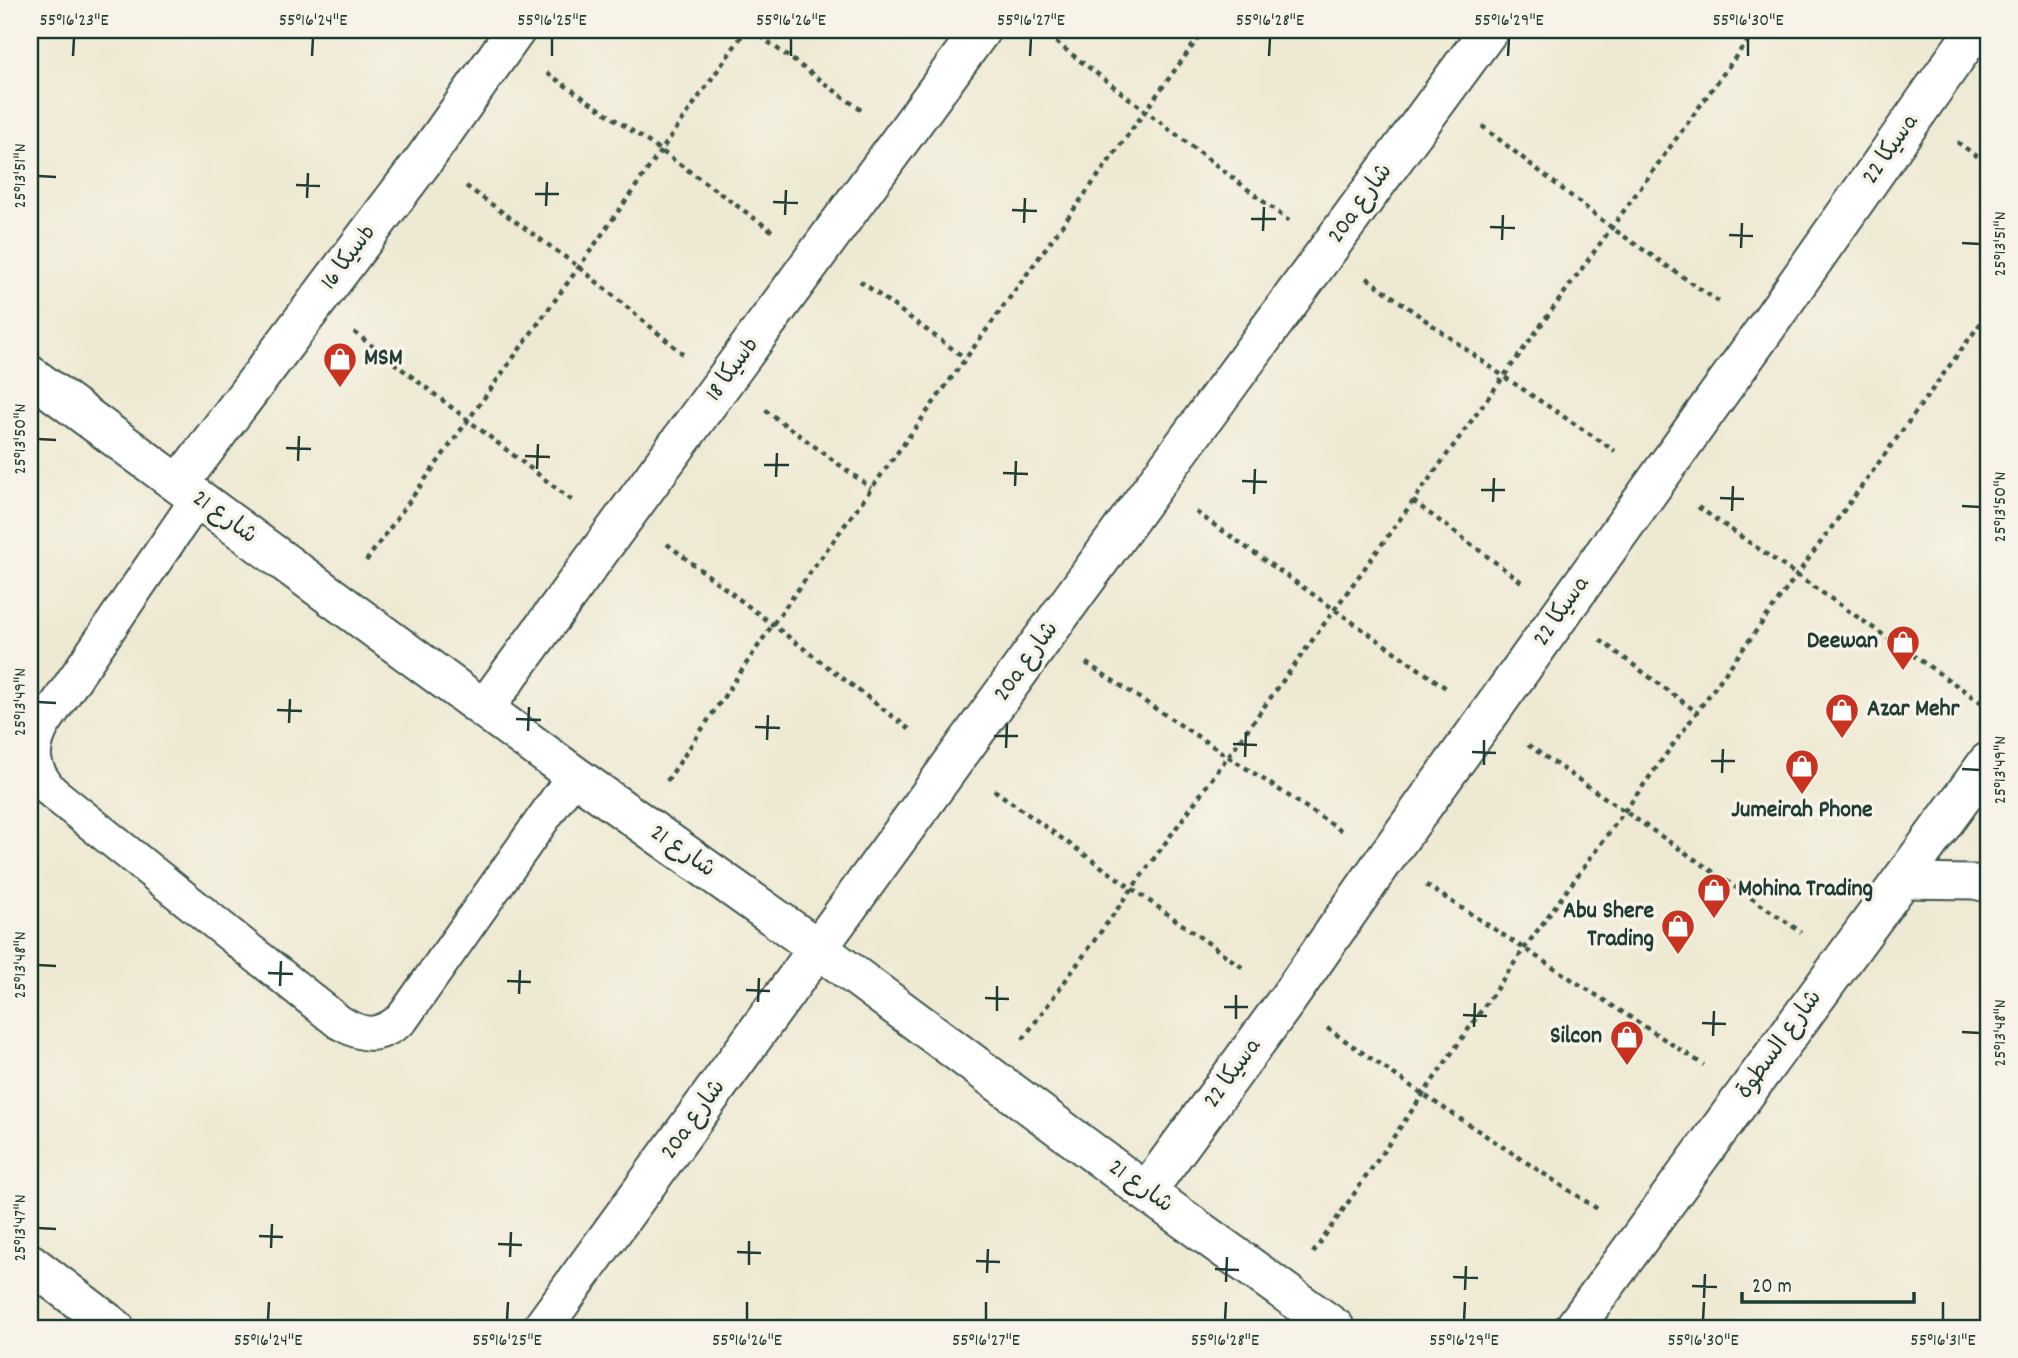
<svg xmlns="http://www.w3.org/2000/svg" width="2018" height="1358" font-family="Dekko,'Playpen Sans Arabic',sans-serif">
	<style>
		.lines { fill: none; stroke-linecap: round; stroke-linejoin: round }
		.lane-casing { stroke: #3e574c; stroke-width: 37 }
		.street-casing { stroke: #3e574c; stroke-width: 42 }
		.secondary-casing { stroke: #3e574c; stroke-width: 42 }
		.path { stroke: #3e574c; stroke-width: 4.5; stroke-dasharray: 5 5; stroke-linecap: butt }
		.lane { stroke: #fff; stroke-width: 33 }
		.street { stroke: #fff; stroke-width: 38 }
		.secondary { stroke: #fff; stroke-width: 38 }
		.ticks { fill: none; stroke: #1f3d34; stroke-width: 2.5 }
		.labels { text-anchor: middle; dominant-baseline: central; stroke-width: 7; stroke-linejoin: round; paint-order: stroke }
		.street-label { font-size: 24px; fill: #1f3d34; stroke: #f7f3e8 }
		.poi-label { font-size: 24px; font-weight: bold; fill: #1f3d34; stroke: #f7f3e8; text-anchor: start }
		.neatline { fill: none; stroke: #1f3d34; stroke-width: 2.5 }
		.ticks-label { font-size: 18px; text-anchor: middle; fill: #1f3d34 }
	</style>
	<rect width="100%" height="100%" fill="#f7f3e8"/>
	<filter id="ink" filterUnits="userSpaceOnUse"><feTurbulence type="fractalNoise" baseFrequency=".0143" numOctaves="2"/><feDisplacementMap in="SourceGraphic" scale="14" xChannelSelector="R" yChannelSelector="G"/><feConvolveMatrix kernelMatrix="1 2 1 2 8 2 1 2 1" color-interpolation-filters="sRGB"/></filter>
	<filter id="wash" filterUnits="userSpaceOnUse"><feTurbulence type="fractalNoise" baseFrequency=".00686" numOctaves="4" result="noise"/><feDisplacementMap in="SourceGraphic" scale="28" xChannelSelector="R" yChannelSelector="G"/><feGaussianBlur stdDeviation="1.57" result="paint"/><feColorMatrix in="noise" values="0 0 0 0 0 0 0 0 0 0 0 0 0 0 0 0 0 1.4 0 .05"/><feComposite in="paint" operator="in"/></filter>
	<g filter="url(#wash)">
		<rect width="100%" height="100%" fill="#eee9d2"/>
	</g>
	<g filter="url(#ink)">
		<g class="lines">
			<!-- lane casing -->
			<g class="lane-casing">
				<path id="lane" d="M198 498 43 725C29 752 32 769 52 792L339 1022C364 1037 378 1038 402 1019L574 775
					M1900 881 1974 882 1988 885"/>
			</g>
			<!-- street casing -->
			<g class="street-casing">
				<path id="street" d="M30 375 574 775 819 949 1146 1192 1335 1328
					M179 484 426 157 516 30
					M484 709 981 30
					M1146 1192 1287 1000 1385 859 1763 332 1975 30
					M542 1328 1156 483 1489 30"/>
			</g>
			<!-- secondary casing -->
			<g class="secondary-casing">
				<path id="secondary" d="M30 1263 115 1328
					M1574 1328 1988 762"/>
			</g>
			<!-- path -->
			<path class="path" d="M752 30 861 110
				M1040 30 1289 221
				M547 73 660 150 772 231
				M1482 126 1612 228 1722 304
				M1957 142 1988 164
				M466 186 579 267 683 354
				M1367 278 1503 376 1615 451
				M860 281 965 358
				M354 332 574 502
				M765 410 871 488
				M1413 501 1523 583
				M1698 507 1988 707
				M1196 512 1446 688
				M667 544 913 732
				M366 561 579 267 746 30
				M1600 640 1698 713
				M1086 663 1345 833
				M1528 745 1801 932
				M667 781 773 624 1204 30
				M994 790 1246 970
				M1426 885 1704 1065
				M1327 1028 1424 1095 1599 1210
				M1023 1039 1755 30
				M1313 1253 1524 949 1988 313"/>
			<!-- lane -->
			<use href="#lane" class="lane"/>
			<!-- street -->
			<use href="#street" class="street"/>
			<!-- secondary -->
			<use href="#secondary" class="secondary"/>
		</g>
	</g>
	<!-- ticks -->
	<path class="ticks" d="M73 56 74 38M312 56 313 38M552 56V38M791 56V38M1030 56 1031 38M1269 56 1270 38M1508 56 1509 38M1748 56V38M38 176 56 177M296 185 320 186M535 194H559M307 198 308 173M773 202 798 203M546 206 547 182M1012 210 1037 211M785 215 786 190M1251 219H1276M1024 223 1025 198M1490 227 1515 228M1263 231 1264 207M1729 235 1753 236M1502 240 1503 215M1962 243 1980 244M1741 248 1742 223M38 439 56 440M286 448 311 449M525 456 550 457M298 461 299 436M764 465H789M537 469 538 444M1003 473 1028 474M776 477 777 453M1242 481 1267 482M1015 486 1016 461M1481 490H1505M1254 494 1255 469M1720 498 1744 499M1493 502 1494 478M1962 506 1980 507M1732 511 1733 486M38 702 56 703M277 710 302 711M516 719 541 720M289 723 290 699M755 727 780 728M528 731 529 707M994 736H1018M767 740 768 715M1233 744 1257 745M1006 748 1007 724M1472 752 1496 753M1245 757 1246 732M1711 761H1735M1484 765V740M1962 769 1980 770M1722 773 1723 749M38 965 56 966M268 973 293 974M507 981 531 982M280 986 281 961M746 990 770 991M519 994 520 970M985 998 1009 999M758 1002 759 978M1224 1007H1248M997 1011V986M1463 1015 1487 1016M1236 1019V995M1702 1023 1726 1024M1474 1027 1475 1003M1962 1032 1980 1033M1713 1036 1714 1011M38 1228 56 1229M259 1236 283 1237M498 1244 522 1245M271 1248 272 1224M737 1252 761 1253M510 1257 511 1232M976 1261 1000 1262M749 1265V1241M1215 1269 1239 1270M987 1273 988 1249M1453 1277 1478 1278M1226 1282 1227 1257M1692 1286 1717 1287M1465 1290 1466 1266M1704 1298 1705 1274M268 1320 269 1302M507 1320 508 1302M747 1320V1302M986 1320V1302M1225 1320 1226 1302M1464 1320 1465 1302M1703 1320 1704 1302M1943 1320V1302"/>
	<!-- icons -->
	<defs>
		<g id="shop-pin" transform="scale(1.75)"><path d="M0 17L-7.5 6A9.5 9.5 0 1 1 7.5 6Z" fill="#c8321e" stroke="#f7f3e8"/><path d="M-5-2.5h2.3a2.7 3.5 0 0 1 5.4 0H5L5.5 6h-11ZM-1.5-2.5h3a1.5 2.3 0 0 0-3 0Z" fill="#fff"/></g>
	</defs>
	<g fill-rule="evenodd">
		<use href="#shop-pin" x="340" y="359"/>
		<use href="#shop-pin" x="1903" y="642"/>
		<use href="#shop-pin" x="1842" y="710"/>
		<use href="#shop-pin" x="1802" y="766"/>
		<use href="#shop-pin" x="1714" y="890"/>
		<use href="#shop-pin" x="1678" y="926"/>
		<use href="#shop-pin" x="1627" y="1037"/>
	</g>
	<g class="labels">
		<!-- street labels -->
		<g class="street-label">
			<text transform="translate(1891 150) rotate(-55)">سيكا 22a</text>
			<text transform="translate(1361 204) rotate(-54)">20a شارع</text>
			<text transform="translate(349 258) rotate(-53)">سيكا 16b</text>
			<text transform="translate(733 370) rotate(-54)">سيكا 18b</text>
			<text transform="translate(224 518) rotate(36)">شارع 21</text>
			<text transform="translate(1562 612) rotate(-55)">سيكا 22a</text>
			<text transform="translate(1027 662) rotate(-54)">20a شارع</text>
			<text transform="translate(682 852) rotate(35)">شارع 21</text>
			<text transform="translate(1780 1045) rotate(-54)">شارع السطوة</text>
			<text transform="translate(1233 1074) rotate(-54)">سيكا 22a</text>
			<text transform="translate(694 1120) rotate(-54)">20a شارع</text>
			<text transform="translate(1140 1187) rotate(36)">شارع 21</text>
		</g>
		<!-- poi labels -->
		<g class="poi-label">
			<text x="364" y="359">MSM</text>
			<text x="1878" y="642" text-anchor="end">Deewan</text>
			<text x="1867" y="710">Azar Mehr</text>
			<text x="1802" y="811" text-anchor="middle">Jumeirah Phone</text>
			<text x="1738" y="890">Mohina Trading</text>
			<text x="1654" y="912" text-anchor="end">Abu Shere<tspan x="1654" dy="28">Trading</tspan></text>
			<text x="1602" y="1037" text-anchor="end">Silcon</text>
		</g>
	</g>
	<!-- margin -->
	<rect width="2018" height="1358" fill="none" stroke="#f7f3e8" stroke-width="77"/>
	<!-- scale -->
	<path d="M1742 1292v10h172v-10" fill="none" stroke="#1f3d34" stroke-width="3.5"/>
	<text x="1752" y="1292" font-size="21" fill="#1f3d34" stroke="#f7f3e8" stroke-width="5" paint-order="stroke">20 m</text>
	<rect x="38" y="38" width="1942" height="1282" class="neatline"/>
	<g class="ticks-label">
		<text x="74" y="25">55°16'23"E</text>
		<text x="313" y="25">55°16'24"E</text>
		<text x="552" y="25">55°16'25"E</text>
		<text x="791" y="25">55°16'26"E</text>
		<text x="1031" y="25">55°16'27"E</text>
		<text x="1270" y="25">55°16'28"E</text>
		<text x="1509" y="25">55°16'29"E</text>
		<text x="1748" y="25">55°16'30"E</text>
		<text transform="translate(19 176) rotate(-90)" y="6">25°13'51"N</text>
		<text transform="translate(1999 244) rotate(-90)" y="6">25°13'51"N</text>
		<text transform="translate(19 439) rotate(-90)" y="6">25°13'50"N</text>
		<text transform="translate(1999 507) rotate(-90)" y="6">25°13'50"N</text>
		<text transform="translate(19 702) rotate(-90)" y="6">25°13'49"N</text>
		<text transform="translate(1999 770) rotate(-90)" y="6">25°13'49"N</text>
		<text transform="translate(19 965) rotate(-90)" y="6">25°13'48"N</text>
		<text transform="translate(1999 1033) rotate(-90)" y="6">25°13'48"N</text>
		<text transform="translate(19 1228) rotate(-90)" y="6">25°13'47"N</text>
		<text x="268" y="1345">55°16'24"E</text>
		<text x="507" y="1345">55°16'25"E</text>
		<text x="747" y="1345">55°16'26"E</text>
		<text x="986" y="1345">55°16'27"E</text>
		<text x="1225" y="1345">55°16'28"E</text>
		<text x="1464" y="1345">55°16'29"E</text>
		<text x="1703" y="1345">55°16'30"E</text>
		<text x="1943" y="1345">55°16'31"E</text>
	</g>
</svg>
